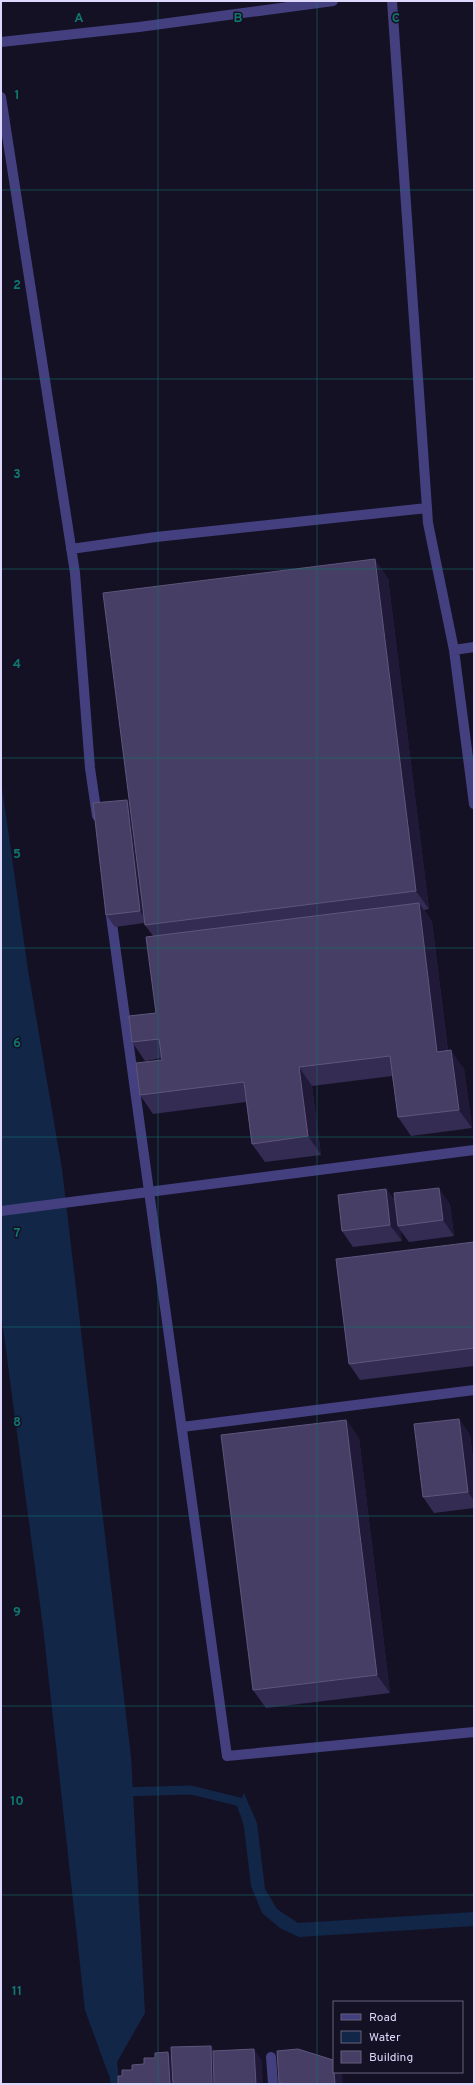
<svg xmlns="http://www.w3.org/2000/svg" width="475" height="2085" font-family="Overpass,sans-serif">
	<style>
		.water { fill: #122648 }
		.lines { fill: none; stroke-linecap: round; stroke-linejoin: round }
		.stream { stroke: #122648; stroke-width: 9 }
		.minor { stroke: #444080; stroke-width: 10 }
		.wall { fill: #342c52 }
		.shaded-wall { fill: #201938 }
		.building { fill: #463e64; stroke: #5e567c }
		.grid { fill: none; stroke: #0f766e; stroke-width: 1; stroke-opacity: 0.55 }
		.grid-label { font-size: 13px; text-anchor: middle; font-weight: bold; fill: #0f766e; stroke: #151125; stroke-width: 3; stroke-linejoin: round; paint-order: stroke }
	</style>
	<rect width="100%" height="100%" fill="#151125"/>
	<!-- water -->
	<path class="water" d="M1 781 28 970 62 1169 131 1757 145 2013 109 2076 85 2010 43 1627 1 1313Z
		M244 1793 257 1823 265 1889 277 1909 298 1923 474 1912V1926L299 1937 280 1928 262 1913 251 1886 244 1827 238 1806Z"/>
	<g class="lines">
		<!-- stream -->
		<path class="stream" d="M121 1792 191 1790 240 1802 244 1812
			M112 2057 115 2084"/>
		<!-- minor -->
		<path class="minor" d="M392 1 428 523 454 650 474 804
			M1 42 139 27 333 1
			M1 97 75 573 90 768 97 816
			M71 549 156 537 427 508
			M454 650 474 647
			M110 909 227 1756 474 1732
			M1 1211 474 1150
			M182 1427 474 1390
			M271 2057 273 2084"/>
	</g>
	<!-- wall -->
	<path class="wall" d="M388 578 429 909 424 910 432 922 448 1051 464 1069 472 1128 411 1136 398 1117 392 1076 312 1086 321 1155 265 1162 252 1144 246 1102 153 1114 140 1095 162 1060V1058L145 1061 132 1042 156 1013 153 936 145 925 144 923 115 927 106 915 129 803Z
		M386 1189 395 1201 450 1204 454 1236 409 1242 400 1230 402 1241 353 1247 342 1231Z
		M474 1242V1366L360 1380 349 1364Z
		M459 1419 470 1435 474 1468V1508L434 1513 423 1497Z
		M346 1420 359 1438 390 1693 266 1708 253 1690Z"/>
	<!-- shaded-wall -->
	<path class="shaded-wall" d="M375 559 388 578 429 909 416 891Z
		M127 800 135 812 148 923 140 911Z
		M419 903 432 922 450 1070 437 1052Z
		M451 1050 464 1069 472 1128 459 1110Z
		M299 1067 312 1086 321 1155 308 1136Z
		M439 1188 450 1204 454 1236 443 1220Z
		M386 1189 397 1205 398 1226 400 1230 402 1241 390 1225Z
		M459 1419 470 1435 474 1468V1501L468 1492Z
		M346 1420 359 1438 390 1693 377 1675Z
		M211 2046 219 2057 220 2084H212Z
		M254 2049 262 2061 263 2084H256Z
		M168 2052 177 2064 178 2084H170Z
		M334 2072H342L343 2084H335Z"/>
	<!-- building -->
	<path class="building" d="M375 559 416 891 145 925 103 593Z
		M127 800 140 911 106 915 93 803Z
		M419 903 437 1052 451 1050 459 1110 398 1117 390 1056 299 1067 308 1136 252 1144 244 1082 140 1095 136 1063 162 1060 159 1039 132 1042 129 1016 156 1013 146 937Z
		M439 1188 443 1220 398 1226 394 1193Z
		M386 1189 390 1225 342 1231 338 1195Z
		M474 1242V1348L349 1364 336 1259Z
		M459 1419 468 1492 423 1497 414 1424Z
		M346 1420 377 1675 253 1690 221 1435Z
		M211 2046 212 2084H173L171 2047Z
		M254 2049 256 2084H214L213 2051Z
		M298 2049 333 2060 335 2084H282V2083H279L277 2051Z
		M168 2052 170 2084H118V2076H122V2070H132V2065L144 2064V2058H155V2053Z"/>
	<!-- grid -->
	<path class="grid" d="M158 1V2084M317 1V2084M1 190H474M1 379H474M1 569H474M1 758H474M1 948H474M1 1137H474M1 1327H474M1 1516H474M1 1706H474M1 1895H474"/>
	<g class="grid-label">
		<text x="79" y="22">A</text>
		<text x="238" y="22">B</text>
		<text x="396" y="22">C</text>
		<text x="17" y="99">1</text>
		<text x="17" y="289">2</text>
		<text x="17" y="478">3</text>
		<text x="17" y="668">4</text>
		<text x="17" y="858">5</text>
		<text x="17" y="1047">6</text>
		<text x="17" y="1237">7</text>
		<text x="17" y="1426">8</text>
		<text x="17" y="1616">9</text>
		<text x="17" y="1805">10</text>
		<text x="17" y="1995">11</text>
	</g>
	<!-- border -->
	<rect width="475" height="2085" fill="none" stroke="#ddd8fc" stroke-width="4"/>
	<!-- legend -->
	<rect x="333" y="2001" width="130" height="72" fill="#151125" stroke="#65617b"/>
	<rect x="341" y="2014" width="20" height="6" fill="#444080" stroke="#65617b"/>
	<text x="369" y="2021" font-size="12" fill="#ddd8fc">Road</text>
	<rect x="341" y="2031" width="20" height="12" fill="#122648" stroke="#65617b"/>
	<text x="369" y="2041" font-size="12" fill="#ddd8fc">Water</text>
	<rect x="341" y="2051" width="20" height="12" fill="#463e64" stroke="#65617b"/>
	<text x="369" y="2061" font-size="12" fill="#ddd8fc">Building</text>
</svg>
